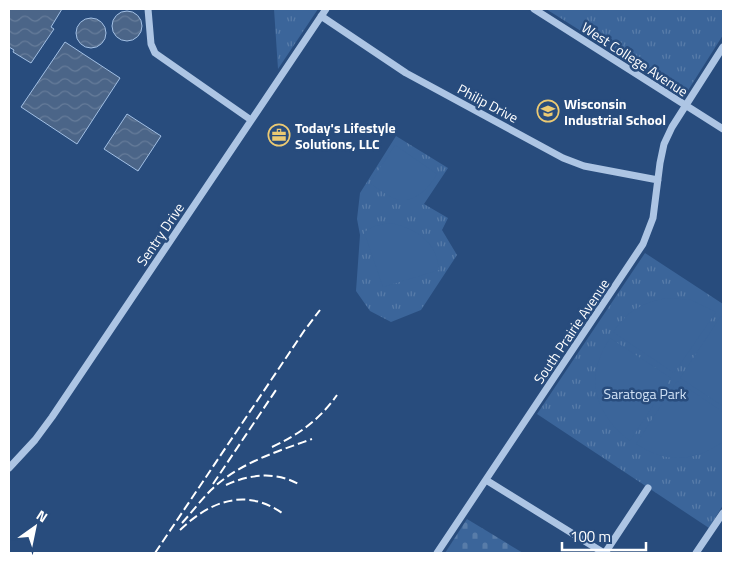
<svg xmlns="http://www.w3.org/2000/svg" width="732" height="562" font-family="'Titillium Web',sans-serif">
	<style>
		.cemetery { fill: url(#cemetery-stones) }
		.park { fill: url(#park-tufts) }
		.pitch { fill: #3b659a }
		.water { fill: url(#water-waves); stroke: #a2c0e5 }
		.lines { fill: none; stroke-linecap: round; stroke-linejoin: round }
		.minor { stroke: #adc5e4; stroke-width: 7 }
		.rail { stroke: #fff; stroke-width: 2; stroke-dasharray: 9 4; stroke-linecap: butt }
		.labels { text-anchor: middle; dominant-baseline: central; stroke-width: 5; stroke-linejoin: round; paint-order: stroke }
		.street-label { font-size: 14px; fill: #fff; stroke: #284c7d }
		.poi-label { font-size: 14px; font-weight: bold; fill: #fff; stroke: #284c7d; text-anchor: start }
		.park-label { font-size: 14px; fill: #cfe0f4; stroke: #284c7d }
	</style>
	<defs>
		<pattern id="cemetery-stones" width="16" height="16" patternUnits="userSpaceOnUse" patternTransform="scale(1.25)"><rect width="16" height="16" fill="#3b659a"/><path d="M2 7V4a2 2 0 0 1 4 0v3zM10 15v-3a2 2 0 0 1 4 0v3z" fill="#587ca9"/></pattern>
		<pattern id="park-tufts" width="24" height="20" patternUnits="userSpaceOnUse" patternTransform="scale(1.25)"><rect width="24" height="20" fill="#3b659a"/><path d="M3 7l-1-3M5 7V3M7 7l1-3M15 17l-1-3M17 17v-4M19 17l1-3" fill="none" stroke="#587ca9"/></pattern>
		<pattern id="water-waves" width="16" height="10" patternUnits="userSpaceOnUse" patternTransform="scale(1.25)"><rect width="16" height="10" fill="#4b6588"/><path d="M0 5q4-4 8 0t8 0" fill="none" stroke="#667c9a"/></pattern>
	</defs>
	<rect width="100%" height="100%" fill="#284c7d"/>
	<!-- cemetery -->
	<path class="cemetery" d="M467 519 523 553H445Z"/>
	<!-- park -->
	<path class="park" d="M274 9H318L278 69Z
		M546 9H723V35L687 92 681 94Z
		M396 136 448 168 424 204 448 218 442 230 457 255 421 310 391 322 370 311 356 291 360 235 357 219 360 193Z
		M645 253 723 304V505L709 528 537 414Z"/>
	<!-- pitch -->
	<path class="pitch" d="M395 145 437 174C429 189 412 206 393 198 385 194 377 188 370 183Z
		M389 223C407 226 425 234 434 251 437 257 438 264 439 270L383 287 364 232 375 226Z
		M668 298 691 300 716 312 674 373 613 332C628 311 642 302 668 298Z
		M721 316 723 317V406L680 378Z
		M610 338 671 378 630 441C594 413 584 377 610 338Z
		M677 381 723 412V442C692 462 668 464 636 444Z"/>
	<!-- water -->
	<path class="water" d="M9 9H62L51 27 54 29 31 63 13 52 14 50 9 47Z
		M112 26a15 15 0 1 1 30 0a15 15 0 1 1-30 0Z
		M76 33a15 15 0 1 1 30 0a15 15 0 1 1-30 0Z
		M65 42 120 78 77 144 21 107Z
		M127 114 161 136 138 171 104 149Z"/>
	<g class="lines">
		<!-- minor -->
		<path class="minor" d="M148 9 151 44 155 53 251 120
			M534 9 723 129
			M321 16 406 73 563 158 584 166 658 180
			M9 468 35 440 52 417 326 9
			M486 480 604 553
			M437 553 643 244 653 218 660 163 664 144 672 127 723 47
			M605 553 648 488
			M696 553 723 513"/>
		<!-- rail -->
		<path class="rail" d="M272 447C300 434 320 419 337 395
			M213 484 278 387
			M226 485C250 474 277 471 300 485
			M182 523C192 512 201 500 211 490 239 463 276 452 312 439
			M180 530C209 502 245 487 282 513
			M155 553 304 331 320 310"/>
	</g>
	<!-- icons -->
	<defs>
		<g id="school-ring" transform="scale(1.125)"><circle r="9.5" fill="#284c7d" stroke="#ecca73" stroke-width="1.5"/><path d="M0-5L7-2L0 1L-7-2ZM-4 1L0 2.5L4 1V4Q0 6-4 4Z" fill="#ecca73"/></g>
		<g id="office-ring" transform="scale(1.125)"><circle r="9.5" fill="#284c7d" stroke="#ecca73" stroke-width="1.5"/><path d="M-6-3h4V-5.5h4V-3h4V5H-6ZM-1-4.5V-3h2v-1.5ZM-6 0V1H6V0Z" fill="#ecca73"/></g>
	</defs>
	<g fill-rule="evenodd">
		<use href="#school-ring" x="548" y="111"/>
		<use href="#office-ring" x="279" y="135"/>
	</g>
	<g class="labels">
		<!-- street labels -->
		<g class="street-label">
			<text transform="translate(635 59) rotate(33)">West College Avenue</text>
			<text transform="translate(488 103) rotate(28)">Philip Drive</text>
			<text transform="translate(160 234) rotate(-56)">Sentry Drive</text>
			<text transform="translate(571 331) rotate(-56)">South Prairie Avenue</text>
		</g>
		<!-- poi labels -->
		<g class="poi-label">
			<text x="564" y="103">Wisconsin<tspan x="564" dy="16">Industrial School</tspan></text>
			<text x="295" y="127">Today's Lifestyle<tspan x="295" dy="16">Solutions, LLC</tspan></text>
		</g>
		<!-- park labels -->
		<g class="park-label">
			<text x="645" y="393">Saratoga Park</text>
		</g>
	</g>
	<!-- border -->
	<rect width="732" height="562" fill="none" stroke="#ffffff" stroke-width="20"/>
	<!-- north arrow -->
	<g transform="translate(35 527) rotate(33)" stroke="#284c7d" stroke-width="4" paint-order="stroke">
	<path d="M0-4L9 19L0 12L-9 19Z" fill="#ffffff"/>
	<text y="-8" font-size="14" font-weight="bold" text-anchor="middle" fill="#ffffff">N</text>
	</g>
	<!-- scale -->
	<path d="M562 542v8h84v-8" fill="none" stroke="#ffffff" stroke-width="2.5"/>
	<text x="570" y="542" font-size="15" fill="#ffffff" stroke="#284c7d" stroke-width="4" paint-order="stroke">100 m</text>
</svg>
